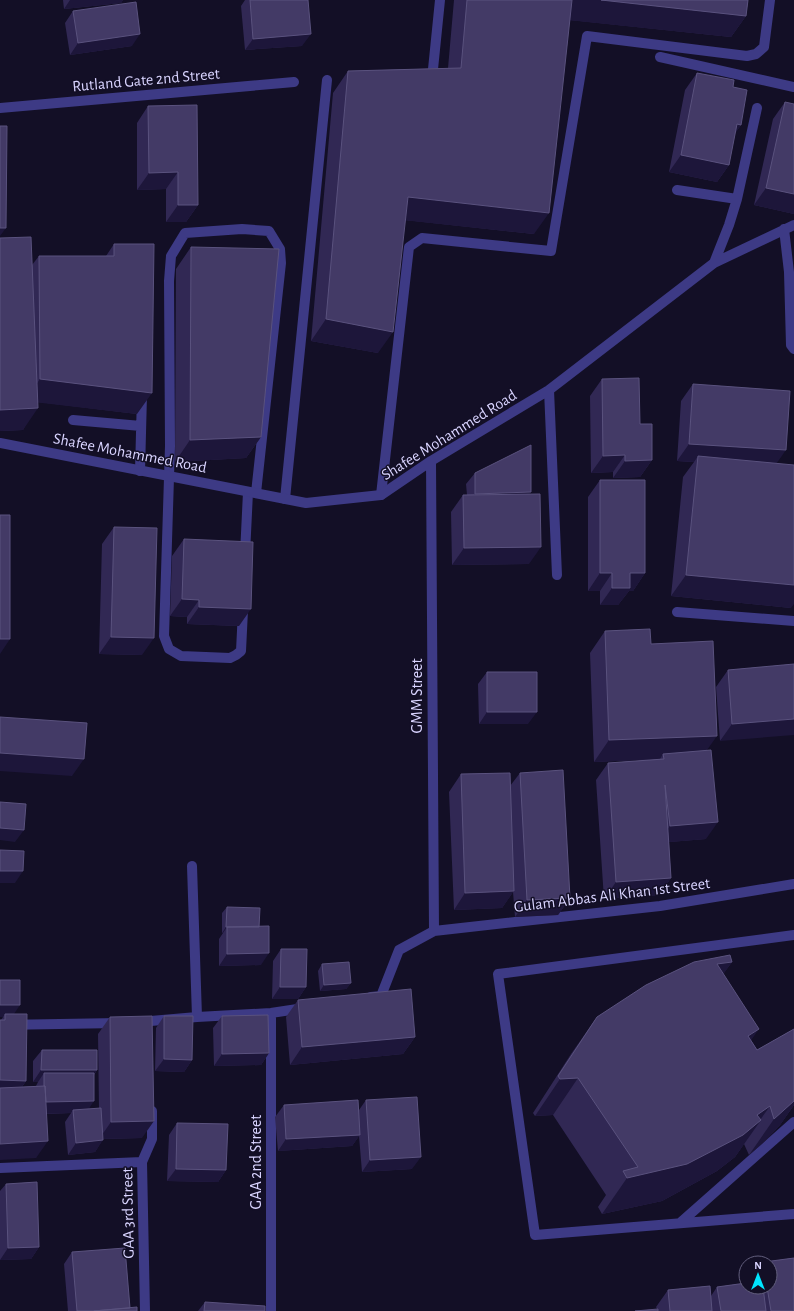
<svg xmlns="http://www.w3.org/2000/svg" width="794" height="1311" font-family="'Alegreya Sans',sans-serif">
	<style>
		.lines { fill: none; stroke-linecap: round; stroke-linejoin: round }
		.service { stroke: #3d3a85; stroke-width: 10 }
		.minor { stroke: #3d3a85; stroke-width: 10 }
		.wall { fill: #312854 }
		.shaded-wall { fill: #1d163a }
		.building { fill: #433a66; stroke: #5a527e }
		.labels { text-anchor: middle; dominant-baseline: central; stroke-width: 3; stroke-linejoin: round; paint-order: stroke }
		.street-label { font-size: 16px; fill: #d9d4ff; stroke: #130f26 }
	</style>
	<rect width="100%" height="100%" fill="#130f26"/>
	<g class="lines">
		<!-- service -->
		<path class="service" d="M432 79 440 0
			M73 420 141 426
			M140 471 142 395
			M381 495 409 247 422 238 551 251 587 36 747 56 756 54 764 47 770 0
			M285 499 327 80
			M245 554 248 492
			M243 610 241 651 236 655 230 658 181 656 169 649 164 636 170 446 169 281 171 256 185 233 242 229 269 231 280 249 281 263 256 493
			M677 612 794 621
			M794 935 498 974 535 1235 794 1214
			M680 1223 794 1122"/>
		<!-- minor -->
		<path class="minor" d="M660 57 794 87
			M0 108 294 82
			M677 190 737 199
			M784 229 789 272 791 345 794 349
			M714 263 729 225 737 199 757 108
			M549 390 557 575
			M0 443 306 503 381 495 431 461 549 390 714 263 794 225
			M431 461 434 931
			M192 866 197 1017
			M371 997 381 996 399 950 434 931 660 906 794 884
			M271 1013V1311
			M139 1022 197 1017 271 1013 304 1008
			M0 1025 119 1023
			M0 1168 142 1162
			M145 1311 142 1162 152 1139V1111"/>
	</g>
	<!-- wall -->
	<path class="wall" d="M63 0H123L121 3 64 9Z
		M245 0H308L302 46 245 50 241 6Z
		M454 0H748L746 16 731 37 570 20 534 234 405 220 378 353 311 341 333 93 348 71 448 68Z
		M73 11 132 46 70 55 65 23Z
		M697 73 733 87 741 125 735 133 729 165 717 182 669 172 685 90Z
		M785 102 794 214 754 205 773 119Z
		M148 106 198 205 186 222H166V189L137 190V123Z
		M0 238 32 265 39 256H106L114 244 137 414 38 402 23 430 0 431Z
		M191 247 261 437 246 458 175 462 176 269Z
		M602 379 652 460 640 477 613 478V472L591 473 590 396Z
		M693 384 777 463 791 608 671 596 683 477 694 462 677 461 681 401Z
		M475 473 529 494V564L452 565 451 512 463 495H467L466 484Z
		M600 480 645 573 633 591H629L618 605H600V591H588V497Z
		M114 527 142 655 99 654 102 544Z
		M184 539 239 626 187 624V617L170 616 172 556Z
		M605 631 651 644 707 750 706 839 669 842 671 878 659 895 604 899 596 780 608 763 660 759 594 762 590 653Z
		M794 664 720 741 716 687 728 670Z
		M487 672 528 724H479L478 684Z
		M520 773 570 898 558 915 515 917 513 892 502 908 454 910 449 792 461 774 510 786Z
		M227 907 259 927 261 965 219 966V939L223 933H222V913Z
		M281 949 306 987 298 999H272L273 961Z
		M732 962 723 974 751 1040 757 1050 794 1029V1105L780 1125 765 1141 749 1155 744 1144 735 1157 717 1171 662 1201 602 1214 598 1207 606 1195 553 1115 535 1116 533 1113 571 1054 597 1017Z
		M322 964 351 983 346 989 320 991 318 971Z
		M0 980 14 1014 26 1081 22 1087 36 1086 38 1082H33V1061L42 1050 97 1070 94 1075 89 1109H99L98 1034 110 1017 142 1138 103 1139 95 1152 68 1155 65 1122 71 1113 46 1114 36 1158 1 1020 3 1017H0Z
		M298 1000 415 1037 403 1054 290 1065 286 1017Z
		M164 1016 192 1060 184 1072 155 1071 156 1028Z
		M222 1016 269 1053 261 1065 214 1066 213 1028Z
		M366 1100 412 1169 362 1172 359 1136 352 1146 278 1151 275 1117 284 1105 359 1110Z
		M177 1123 226 1170 218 1182 167 1181 169 1135Z
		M6 1184 39 1247 31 1259 0 1260V1191Z
		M72 1252 130 1308 137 1311H68L64 1264Z
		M794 1258V1311H635L657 1309 656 1307 668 1290 710 1286 711 1296 717 1287 746 1283V1287H770V1263H763L764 1262Z
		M205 1302 265 1311H198Z"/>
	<!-- shaded-wall -->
	<path class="shaded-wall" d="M70 0H123L121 3 64 9Z
		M571 0H601L746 16 731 37 558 19Z
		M140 34 132 46 70 55 78 43Z
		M311 34 302 46 245 50 253 39Z
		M737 124 741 125 729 142Z
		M681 155 729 165 717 182 669 172Z
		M178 172 166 189 137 190 149 173Z
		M766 188 794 194V214L754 205Z
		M408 197 549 213 534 234 393 219Z
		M178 205H198L186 222H166Z
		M0 228H6L0 236Z
		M326 319 393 332 378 353 311 341Z
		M40 379 152 393 137 414 25 401Z
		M38 408 23 430 0 431V410Z
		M261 437 246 458 175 462 190 440Z
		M689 444 786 450 774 467 698 456 694 462 677 461Z
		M625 455 613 472 591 473 603 456Z
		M652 460 640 477 613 478 625 461Z
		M531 492 522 504 467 506 475 494Z
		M541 547 529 564 452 565 464 548Z
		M600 573H612L600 591H588Z
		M630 573H645L633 591H629L618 605H600L612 588Z
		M686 575 794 585V604L791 608 671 596Z
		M182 599 199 600 187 617 170 616Z
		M199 607 251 609 239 626 187 624Z
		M111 637 154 638 142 655 99 654Z
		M0 639H10L0 654Z
		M487 712H537L528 724H479Z
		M794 719V735L720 741 732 724Z
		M717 736 702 757 663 754 660 759 594 762 609 740Z
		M0 753 84 759 72 776 0 771Z
		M718 822 706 839 658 843 670 826Z
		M0 828 24 830 15 842 0 840Z
		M0 871H23L15 883H0Z
		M671 878 659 895 604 899 616 882Z
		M514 891 502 908 454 910 465 893Z
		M570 898 558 915 515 917 527 900Z
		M226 927H227L223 933H222Z
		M269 953 261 965 219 966 227 954Z
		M732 962 706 998 717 964Z
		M351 983 346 989 320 991 324 985Z
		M280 987H306L298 999H272Z
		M0 1005H20L12 1017 5 1014 3 1017H0Z
		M759 1029 733 1066 748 1036Z
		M415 1037 403 1054 290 1065 302 1047Z
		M269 1053 261 1065 214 1066 222 1054Z
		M164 1059 192 1060 184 1072 155 1071Z
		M41 1070H97L88 1082 44 1073 38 1082H33Z
		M578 1078 553 1115 535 1116 560 1079Z
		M0 1080 26 1081 14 1098H0Z
		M94 1101 86 1113 73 1110 71 1113 36 1114 44 1102Z
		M794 1101V1105L780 1125 765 1141 749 1155 774 1119Z
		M770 1106 758 1123 761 1120 735 1157 717 1171 662 1201 602 1214 627 1178 757 1115Z
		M154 1121 142 1138 99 1139 111 1122Z
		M360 1135 352 1146 278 1151 286 1139Z
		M103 1140 95 1152 68 1155 76 1143Z
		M48 1141 36 1158 0 1160V1144Z
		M421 1157 412 1169 362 1172 370 1160Z
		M176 1169 226 1170 218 1182 167 1181Z
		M39 1247 31 1259 0 1260 8 1248Z"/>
	<!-- building -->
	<path class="building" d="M250 0H308L311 34 253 39Z
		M467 0H572L549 213 408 197 393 332 326 319 348 71 461 68Z
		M601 0H748L746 16Z
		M136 2 140 34 78 43 73 11Z
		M697 73 734 80 733 87 747 90 741 125 737 124 729 165 681 155Z
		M785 102 794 104V194L766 188Z
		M197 105 198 205H178V172L149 173 148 106Z
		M0 126H7L6 228H0Z
		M31 237 38 408 0 410V238Z
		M114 244H154L152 393 40 379 39 256H114Z
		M191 247 279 249 261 437 190 440Z
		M639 378 640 424H652V460L625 461V455L603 456 602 379Z
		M693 384 790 391 786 450 689 444Z
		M531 445V492L475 494V473Z
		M698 456 794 465V585L686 575Z
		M600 480H645V573H630V588H612V573H600Z
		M540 494 541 547 464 548 463 495Z
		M0 515H10V639H0Z
		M114 527 157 528 154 638 111 637Z
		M184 539 253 542 251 609 199 607V600L182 599Z
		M650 629 651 644 713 641 717 736 609 740 605 631Z
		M794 664V719L732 724 728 670Z
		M487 672H537V712H487Z
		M0 717 87 723 84 759 0 753Z
		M711 750 718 822 670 826 665 785 671 878 616 882 608 763 664 759 663 754Z
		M563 770 570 898 527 900 520 773Z
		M510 773 514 891 465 893 461 774Z
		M0 802 26 804 24 830 0 828Z
		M0 850 24 851 23 871H0Z
		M227 907 260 908 259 927H226Z
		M269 926V953L227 954V927Z
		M281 949H307L306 987H280Z
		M730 955 732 962 717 964 759 1029 748 1036 757 1050 794 1029V1101L774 1119 770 1106 757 1115 761 1120 743 1135 687 1164 627 1178 623 1171 638 1167 578 1078 560 1079 558 1076 597 1017 646 985 694 962Z
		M349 962 351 983 324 985 322 964Z
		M0 980H20V1005H0Z
		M411 989 415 1037 302 1047 298 1000Z
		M5 1014H27L26 1081 0 1080V1020H5Z
		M268 1015 269 1053 222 1054V1016Z
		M152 1016 154 1121 111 1122 110 1017Z
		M164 1016H193L192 1060 164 1059Z
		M42 1050H97V1070H41Z
		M44 1073H94V1101L46 1102 45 1086H44Z
		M45 1086 48 1141 0 1144V1088Z
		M417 1097 421 1157 370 1160 366 1100Z
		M358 1100 360 1135 286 1139 284 1105Z
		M101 1108 103 1140 76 1143 73 1110Z
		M177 1123 228 1124 226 1170 176 1169Z
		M37 1182 39 1247 8 1248 6 1184Z
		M125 1248 130 1308 92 1311H77L72 1252Z
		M794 1258V1311H771L767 1287H770V1263H764V1262Z
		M746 1283V1287H763L766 1311H721L717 1287Z
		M710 1286 712 1311H670L668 1290Z
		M205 1302 265 1306V1311H204Z
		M137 1307V1311H94Z
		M658 1309V1311H635Z"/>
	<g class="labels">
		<!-- street labels -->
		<g class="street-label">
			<text transform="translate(146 80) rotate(-5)">Rutland Gate 2nd Street</text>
			<text transform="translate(449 435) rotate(-32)">Shafee Mohammed Road</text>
			<text transform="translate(130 453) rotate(11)">Shafee Mohammed Road</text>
			<text transform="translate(417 696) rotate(-90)">GMM Street</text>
			<text transform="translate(612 895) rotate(-7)">Gulam Abbas Ali Khan 1st Street</text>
			<text transform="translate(256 1162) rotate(-90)">GAA 2nd Street</text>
			<text transform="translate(128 1213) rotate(-91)">GAA 3rd Street</text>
		</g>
	</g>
	<!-- north arrow -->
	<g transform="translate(758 1275)"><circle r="19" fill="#130f26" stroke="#625e7d"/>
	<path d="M0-3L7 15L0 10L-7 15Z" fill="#00e5ff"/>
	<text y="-6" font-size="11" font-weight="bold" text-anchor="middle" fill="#d9d4ff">N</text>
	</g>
</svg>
